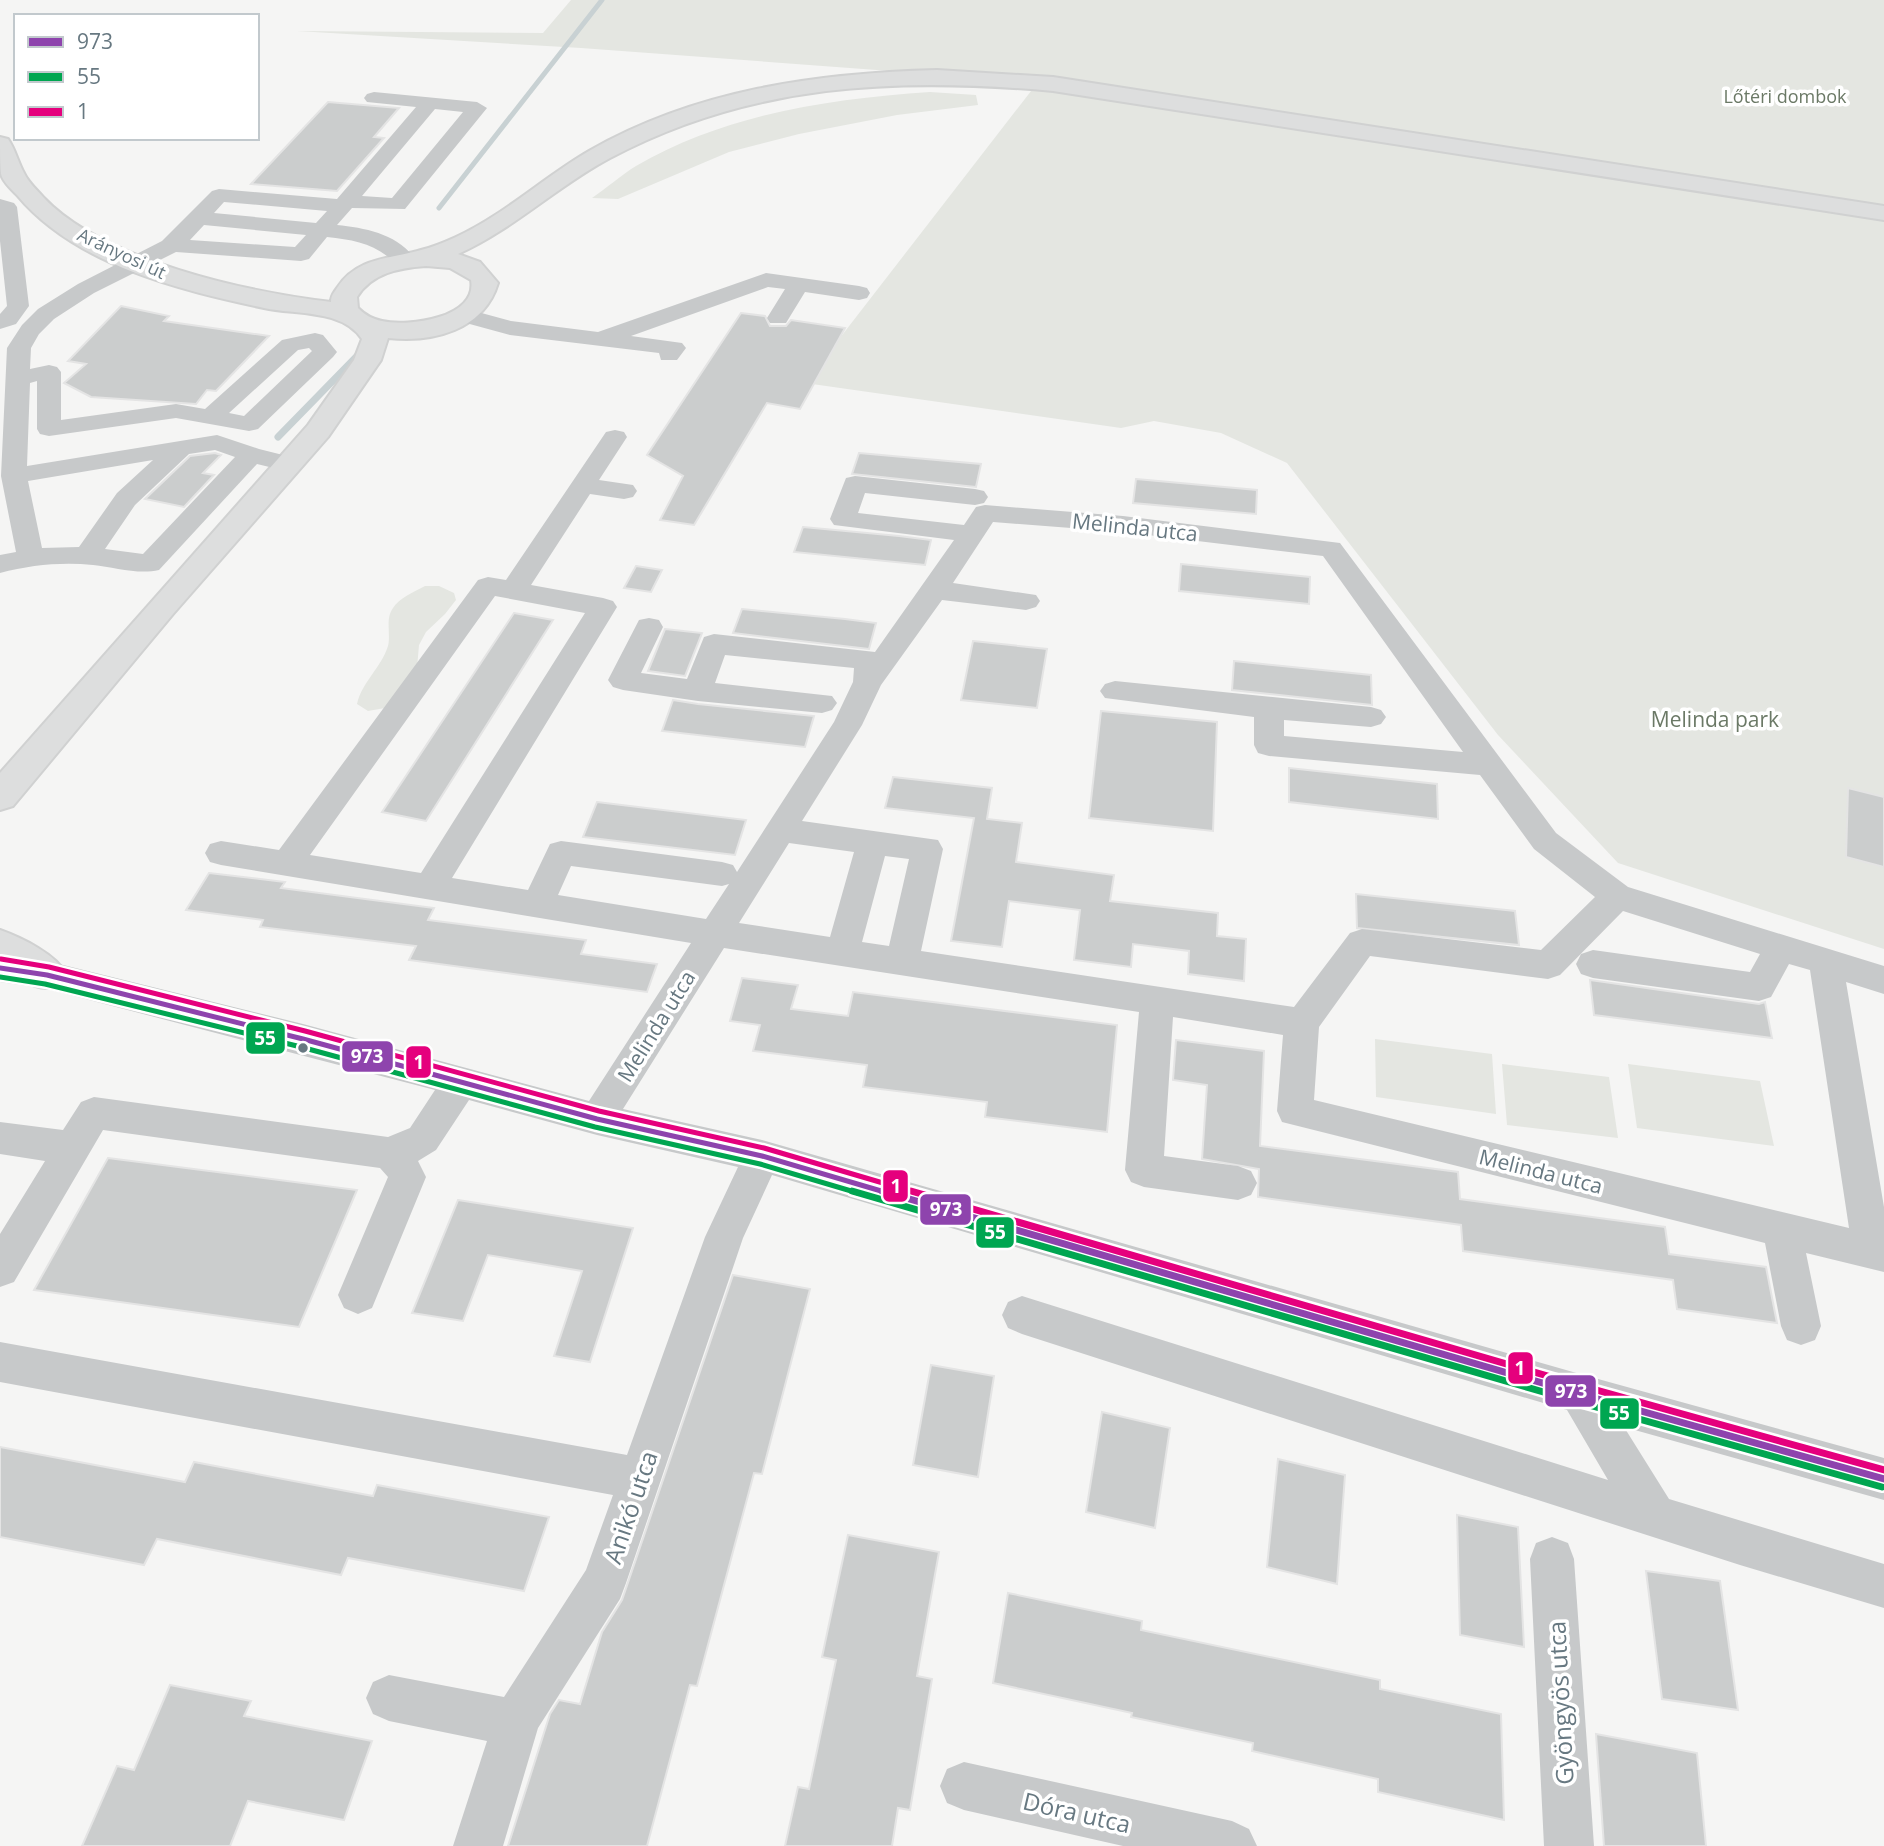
<svg xmlns="http://www.w3.org/2000/svg" width="1884" height="1846" font-family="'Open Sans',sans-serif">
	<style>
		.green { fill: #e4e6e1 }
		.lines { fill: none; stroke-linecap: round; stroke-linejoin: round }
		.stream-far1 { stroke: #c8d1d3; stroke-width: 5 }
		.stream { stroke: #c8d1d3; stroke-width: 7 }
		.building { fill: #cbcdcd; stroke: #e4e4e4; stroke-width: 2 }
		.major-casing { stroke: #d0d1d1; stroke-width: 4 }
		.minor { fill: #c7c9ca; fill-rule: evenodd }
		.major { fill: #dddede; fill-rule: evenodd }
		.bus-1-far1-casing { stroke: #fff; stroke-width: 10 }
		.bus-1-casing { stroke: #fff; stroke-width: 12 }
		.bus-2-far1-casing { stroke: #fff; stroke-width: 10 }
		.bus-2-casing { stroke: #fff; stroke-width: 12 }
		.bus-3-far1-casing { stroke: #fff; stroke-width: 10 }
		.bus-3-casing { stroke: #fff; stroke-width: 12 }
		.bus-1-far1 { stroke: #8e44ad; stroke-width: 5 }
		.bus-1 { stroke: #8e44ad; stroke-width: 7 }
		.bus-2-far1 { stroke: #00a651; stroke-width: 5 }
		.bus-2 { stroke: #00a651; stroke-width: 7 }
		.bus-3-far1 { stroke: #e5007d; stroke-width: 5 }
		.bus-3 { stroke: #e5007d; stroke-width: 7 }
		.bus-dot { fill: #677881; stroke: #fff; stroke-width: 2.5 }
		.labels { text-anchor: middle; dominant-baseline: central; stroke-width: 7; stroke-linejoin: round; paint-order: stroke }
		.far-park-label { font-size: 18px; fill: #6b7966; stroke: #fff }
		.far-street-label { font-size: 18px; fill: #677881; stroke: #fff }
		.street-label { font-size: 21px; fill: #677881; stroke: #fff }
		.park-label { font-size: 21px; fill: #6b7966; stroke: #fff }
		.near-street-label { font-size: 24px; fill: #677881; stroke: #fff }
		.line-badge { stroke: #fff; stroke-width: 2.5 }
		.badge-label { font-size: 19px; text-anchor: middle; font-weight: bold; fill: #fff }
	</style>
	<rect width="100%" height="100%" fill="#f5f5f4"/>
	<!-- green -->
	<path class="green" d="M571 0H1884V949L1618 863 1498 735 1287 463 1221 433 1154 421 1121 428 805 383 1038 82 581 48 297 31 543 33Z
		M930 92 976 95 978 105 897 115 799 134 729 152 618 199 592 198C607 188 621 175 636 166 726 114 828 99 930 92Z
		M425 586H439L454 593 456 600 445 614 426 632 419 645 417 668 385 708 368 711 357 704C362 682 381 668 388 646 391 634 385 619 393 608 399 598 414 592 425 586Z
		M1375 1039 1492 1054 1496 1114 1376 1097Z
		M1502 1064 1609 1077 1618 1138 1507 1125Z
		M1628 1064 1760 1081 1774 1146 1637 1128Z"/>
	<g class="lines">
		<!-- stream-far1 -->
		<path class="stream-far1" d="M439 208 602 0"/>
		<!-- stream -->
		<path class="stream" d="M278 437 361 352"/>
	</g>
	<!-- building -->
	<path class="building" d="M328 102 399 108 374 137 384 138 337 191 251 184Z
		M121 306 169 316 164 321 269 336 216 391 207 390 196 404 91 397 64 383 86 364 68 361Z
		M741 313 765 316 770 326H786L791 320 845 328 800 409 767 403 694 525 660 520 683 476 647 455Z
		M215 453 221 455 203 473 214 475 184 507 145 499 190 456Z
		M859 453 981 464 976 487 852 474Z
		M1136 479 1257 490 1256 514 1133 503Z
		M803 527 899 536 931 540 925 565 794 552Z
		M1181 564 1310 577 1309 604 1179 591Z
		M636 566 662 570 651 592 624 588Z
		M742 609 845 619 876 623 869 649 733 633Z
		M514 613 553 620 426 821 382 812Z
		M665 629 702 633 685 676 648 671Z
		M973 641 1047 649 1037 708 961 700Z
		M1234 661 1371 675 1372 705 1232 690Z
		M673 700 698 704 814 716 805 747 662 731Z
		M1101 711 1217 722 1213 831 1089 818Z
		M1289 768 1437 784 1438 819 1289 802Z
		M893 777 992 788 987 819 1022 823 1016 862 1114 875 1110 901 1218 913 1217 936 1246 939 1244 981 1188 974 1189 951 1133 944 1131 967 1074 960 1080 910 1009 901 1002 947 951 941 974 818 885 808Z
		M1848 788 1884 797V867L1846 857Z
		M597 802 746 820 735 855 583 837Z
		M209 873 285 882 281 888 434 908 428 920 586 940 581 954 657 964 647 992 409 960 416 946 260 927 263 920 186 910Z
		M1356 894 1515 911 1519 945 1357 928Z
		M742 978 798 985 791 1009 848 1016 853 992 1117 1025 1107 1132 985 1117 987 1102 863 1087 867 1065 753 1051 760 1025 730 1021Z
		M1590 980 1759 1004 1765 1002 1772 1038 1594 1015Z
		M1176 1040 1264 1051 1260 1146 1458 1172 1460 1199 1665 1227 1669 1254 1766 1267 1777 1323 1677 1309 1673 1280 1463 1251 1461 1225 1258 1197 1259 1169 1202 1159 1207 1085 1173 1080Z
		M108 1158 357 1190 299 1327 34 1290Z
		M458 1200 633 1228 590 1362 554 1356 582 1271 488 1255 463 1321 412 1313Z
		M733 1275 810 1289 762 1474 754 1473 697 1686 690 1685 647 1846H508L550 1714 559 1700 580 1704 602 1632 622 1600Z
		M931 1365 994 1376 978 1477 913 1465Z
		M1102 1412 1170 1428 1155 1528 1086 1512Z
		M0 1447 185 1482 194 1462 373 1496 377 1485 549 1517 524 1591 348 1558 341 1575 157 1539 144 1565 0 1537Z
		M1278 1459 1345 1475 1337 1584 1267 1567Z
		M1457 1515 1518 1527 1524 1647 1460 1635Z
		M848 1535 939 1552 917 1676 932 1679 910 1810 898 1808 892 1846H785L798 1787 809 1789 836 1660 822 1657Z
		M1646 1571 1720 1581 1738 1710 1662 1699Z
		M1008 1593 1142 1621 1141 1630 1380 1680V1689L1501 1714 1504 1820 1378 1792V1779L1252 1751 1253 1743 1131 1717 1132 1713 993 1683Z
		M170 1685 251 1701 244 1716 372 1741 344 1820 248 1801 230 1846H82L117 1766 134 1770Z
		M1596 1734 1697 1753 1706 1846H1604Z"/>
	<g class="lines">
		<!-- major casing -->
		<g class="major-casing">
			<path id="major" d="M937 70 1053 77 1884 206V220L1053 91C897 77 751 83 610 158 557 186 514 229 458 254L480 262 498 283C484 330 433 343 388 338L381 360 328 437 173 614 13 806 0 810V773L308 425 354 360 362 339C342 309 296 315 264 308 180 290 75 265 17 195 11 189 3 182 1 174 0 164 0 148 0 137L8 139C15 149 18 162 24 173 28 182 37 190 44 198 104 261 247 292 331 302 331 295 334 293 337 288 357 257 390 259 421 250 433 247 445 242 456 237 504 215 544 177 589 151 695 90 817 73 937 70ZM426 266 450 268 471 280C478 318 408 327 382 321 372 319 365 315 358 308L357 297C372 273 399 268 426 266Z
				M0 930C22 938 56 954 67 975L61 986C37 994 20 978 0 966Z"/>
		</g>
		<!-- minor -->
		<path class="minor" d="M374 92 477 102 487 108 405 209 352 208 337 225C366 228 398 234 416 260L413 265H397C377 244 355 240 327 237L309 259 301 261 176 252 94 293 54 319 39 334 31 348 30 369 49 365 57 367 61 372V420L176 404 205 409 282 340 315 333 323 335 337 352 333 357 258 429 249 431 176 418 49 436 40 434 37 429V381L30 383 27 466 217 435 259 449 299 459 303 464 299 469 290 472 257 464 159 570C138 575 114 567 93 565 61 562 31 565 0 573V555L16 552 1 476 7 348 22 325 38 309 78 284 162 241 212 191 219 189 337 199 416 107 367 102 364 98 367 94ZM435 109 463 112 392 198 362 196ZM224 202 327 211 316 223 214 213ZM204 225 306 235 295 247 190 240ZM309 348 312 351 244 416 229 413 298 350ZM215 450 235 457 143 554 105 549 135 505 189 454ZM153 460 117 493 79 547 42 548 28 481Z
			M0 199 14 203 17 207 29 306 16 324 0 329V314L7 306 0 241Z
			M766 273 859 286 867 288 870 293 867 298 859 300 805 292 786 323H770L767 318 785 289 768 287 631 336 682 343 686 348 677 360H661L659 353 510 335 455 320 452 315 455 310 463 308 511 321 598 332Z
			M615 430 624 432 627 437 599 480 633 485 637 491 633 497 624 499 590 494 531 585 603 598 613 601 617 607 452 878 528 890 550 844 561 841 722 862 733 865 737 872 834 722 853 682 854 668 725 655 715 683 832 696 837 703 832 710 822 713 698 701 623 690 613 687 608 680 639 620 649 618 659 620 663 627 641 673 687 679 704 637 714 634 875 652 954 540 834 525 830 519 846 478 855 476 975 489 984 491 988 497 984 503 975 505 865 493 858 513 964 525 976 507 985 505 1123 516 1340 543 1556 833 1628 887 1884 966V994L1846 982 1884 1207V1272L1806 1253 1821 1326 1815 1340 1801 1345 1787 1340 1781 1326 1765 1243 1282 1122 1277 1111 1283 1035 1173 1017 1164 1156 1238 1166 1251 1171 1257 1183 1251 1195 1238 1200 1144 1187 1131 1182 1125 1170 1139 1012 724 948 623 1109 762 1140 1580 1374 1884 1458V1500L1624 1427 1669 1499 1884 1564V1608L1740 1565 1022 1334 1008 1328 1002 1315 1008 1302 1022 1296 1608 1480 1567 1410 772 1175 743 1238 626 1583 620 1599 538 1728 503 1846H453L487 1741 389 1721 373 1714 366 1698 373 1682 389 1675 504 1697 586 1570 613 1495 0 1382V1342L627 1455 705 1237 738 1167 597 1135 469 1100 436 1150 418 1161 426 1177 372 1308 358 1314 344 1308 338 1295 388 1177 380 1168 103 1130 14 1282 0 1287V1234L45 1161 0 1154V1122L63 1130 81 1102 94 1097 388 1137 410 1128 435 1090 47 989 0 982V954L47 961 303 1024 589 1101 691 943 221 865 210 862 205 853 210 844 221 841 279 850 478 580 488 577 506 580 606 432ZM993 522 1123 532 1323 556 1463 752 1284 736V720L1371 727 1381 724 1386 717 1381 710 1371 707 1115 681 1105 684 1100 691 1105 698 1254 717V745L1258 753 1269 756 1480 775 1534 849 1595 897 1541 950 1362 929 1350 933 1294 1007 921 951 943 849 938 840 802 821 862 725 881 685 942 600 1026 610 1036 607 1040 601 1036 595 953 583ZM495 596 585 613 421 873 310 855ZM789 843 854 852 830 937 739 923ZM885 856 909 859 889 946 862 942ZM571 866 722 886 729 884 706 919 558 895ZM1623 911 1760 954 1750 972 1593 950 1581 954 1576 964 1581 974 1593 978 1759 1001 1771 997 1789 964 1810 970 1849 1228 1314 1100 1319 1027 1370 956 1548 979 1560 975Z
			M1552 1537 1568 1543 1574 1559 1594 1846H1544L1530 1559 1536 1543Z
			M964 1762 1232 1821 1249 1829 1257 1846H1123L964 1810 947 1803 940 1786 947 1769Z"/>
		<!-- major -->
		<use href="#major" class="major"/>
		<!-- bus-1-far1 casing -->
		<g class="bus-1-far1-casing">
			<path id="bus-1-far1" d="M0 968 47 975 303 1039 597 1119 762 1156 888 1193"/>
		</g>
		<!-- bus-1 casing -->
		<g class="bus-1-casing">
			<path id="bus-1" d="M882 1191 1580 1394 1884 1479"/>
		</g>
		<!-- bus-2-far1 casing -->
		<g class="bus-2-far1-casing">
			<path id="bus-2-far1" d="M0 977 45 984 301 1047 595 1127 760 1164 858 1193"/>
		</g>
		<!-- bus-2 casing -->
		<g class="bus-2-casing">
			<path id="bus-2" d="M852 1191 1578 1402 1882 1487"/>
		</g>
		<!-- bus-3-far1 casing -->
		<g class="bus-3-far1-casing">
			<path id="bus-3-far1" d="M1 959 49 967 305 1031 599 1111 764 1148 917 1193"/>
		</g>
		<!-- bus-3 casing -->
		<g class="bus-3-casing">
			<path id="bus-3" d="M911 1191 1582 1386 1884 1470"/>
		</g>
		<!-- bus-1-far1 -->
		<use href="#bus-1-far1" class="bus-1-far1"/>
		<!-- bus-1 -->
		<use href="#bus-1" class="bus-1"/>
		<!-- bus-2-far1 -->
		<use href="#bus-2-far1" class="bus-2-far1"/>
		<!-- bus-2 -->
		<use href="#bus-2" class="bus-2"/>
		<!-- bus-3-far1 -->
		<use href="#bus-3-far1" class="bus-3-far1"/>
		<!-- bus-3 -->
		<use href="#bus-3" class="bus-3"/>
	</g>
	<!-- markers -->
	<circle class="bus-dot" cx="303" cy="1048" r="6"/>
	<g class="labels">
		<!-- far-park labels -->
		<g class="far-park-label">
			<text x="1785" y="96">Lőtéri dombok</text>
		</g>
		<!-- far-street labels -->
		<g class="far-street-label">
			<text transform="translate(122 253) rotate(25)">Arányosi út</text>
		</g>
		<!-- street labels -->
		<g class="street-label">
			<text transform="translate(1135 527) rotate(6)">Melinda utca</text>
			<text transform="translate(656 1026) rotate(-58)">Melinda utca</text>
			<text transform="translate(1541 1171) rotate(14)">Melinda utca</text>
		</g>
		<!-- park labels -->
		<g class="park-label">
			<text x="1715" y="719">Melinda park</text>
		</g>
		<!-- near-street labels -->
		<g class="near-street-label">
			<text transform="translate(630 1507) rotate(-71)">Anikó utca</text>
			<text transform="translate(1560 1703) rotate(-93)">Gyöngyös utca</text>
			<text transform="translate(1077 1812) rotate(13)">Dóra utca</text>
		</g>
	</g>
	<g class="line-badge">
		<rect x="245" y="1021" width="41" height="34" rx="7" fill="#00a651"/>
		<rect x="341" y="1040" width="53" height="33" rx="7" fill="#8e44ad"/>
		<rect x="405" y="1045" width="27" height="34" rx="7" fill="#e5007d"/>
		<rect x="882" y="1169" width="27" height="34" rx="7" fill="#e5007d"/>
		<rect x="919" y="1193" width="53" height="33" rx="7" fill="#8e44ad"/>
		<rect x="975" y="1216" width="40" height="33" rx="7" fill="#00a651"/>
		<rect x="1507" y="1351" width="27" height="34" rx="7" fill="#e5007d"/>
		<rect x="1544" y="1374" width="53" height="34" rx="7" fill="#8e44ad"/>
		<rect x="1599" y="1397" width="41" height="33" rx="7" fill="#00a651"/>
	</g>
	<g class="badge-label">
		<text x="265" y="1045">55</text>
		<text x="367" y="1063">973</text>
		<text x="419" y="1069">1</text>
		<text x="896" y="1193">1</text>
		<text x="946" y="1216">973</text>
		<text x="995" y="1239">55</text>
		<text x="1520" y="1375">1</text>
		<text x="1571" y="1398">973</text>
		<text x="1619" y="1420">55</text>
	</g>
	<!-- legend -->
	<rect x="14" y="14" width="245" height="126" fill="#ffffff" stroke="#c2c9cd" stroke-width="2"/>
	<rect x="28" y="37" width="35" height="10" fill="#8e44ad" stroke="#c2c9cd" stroke-width="2"/>
	<text x="77" y="49" font-size="21" fill="#677881">973</text>
	<rect x="28" y="72" width="35" height="10" fill="#00a651" stroke="#c2c9cd" stroke-width="2"/>
	<text x="77" y="84" font-size="21" fill="#677881">55</text>
	<rect x="28" y="107" width="35" height="10" fill="#e5007d" stroke="#c2c9cd" stroke-width="2"/>
	<text x="77" y="119" font-size="21" fill="#677881">1</text>
</svg>
